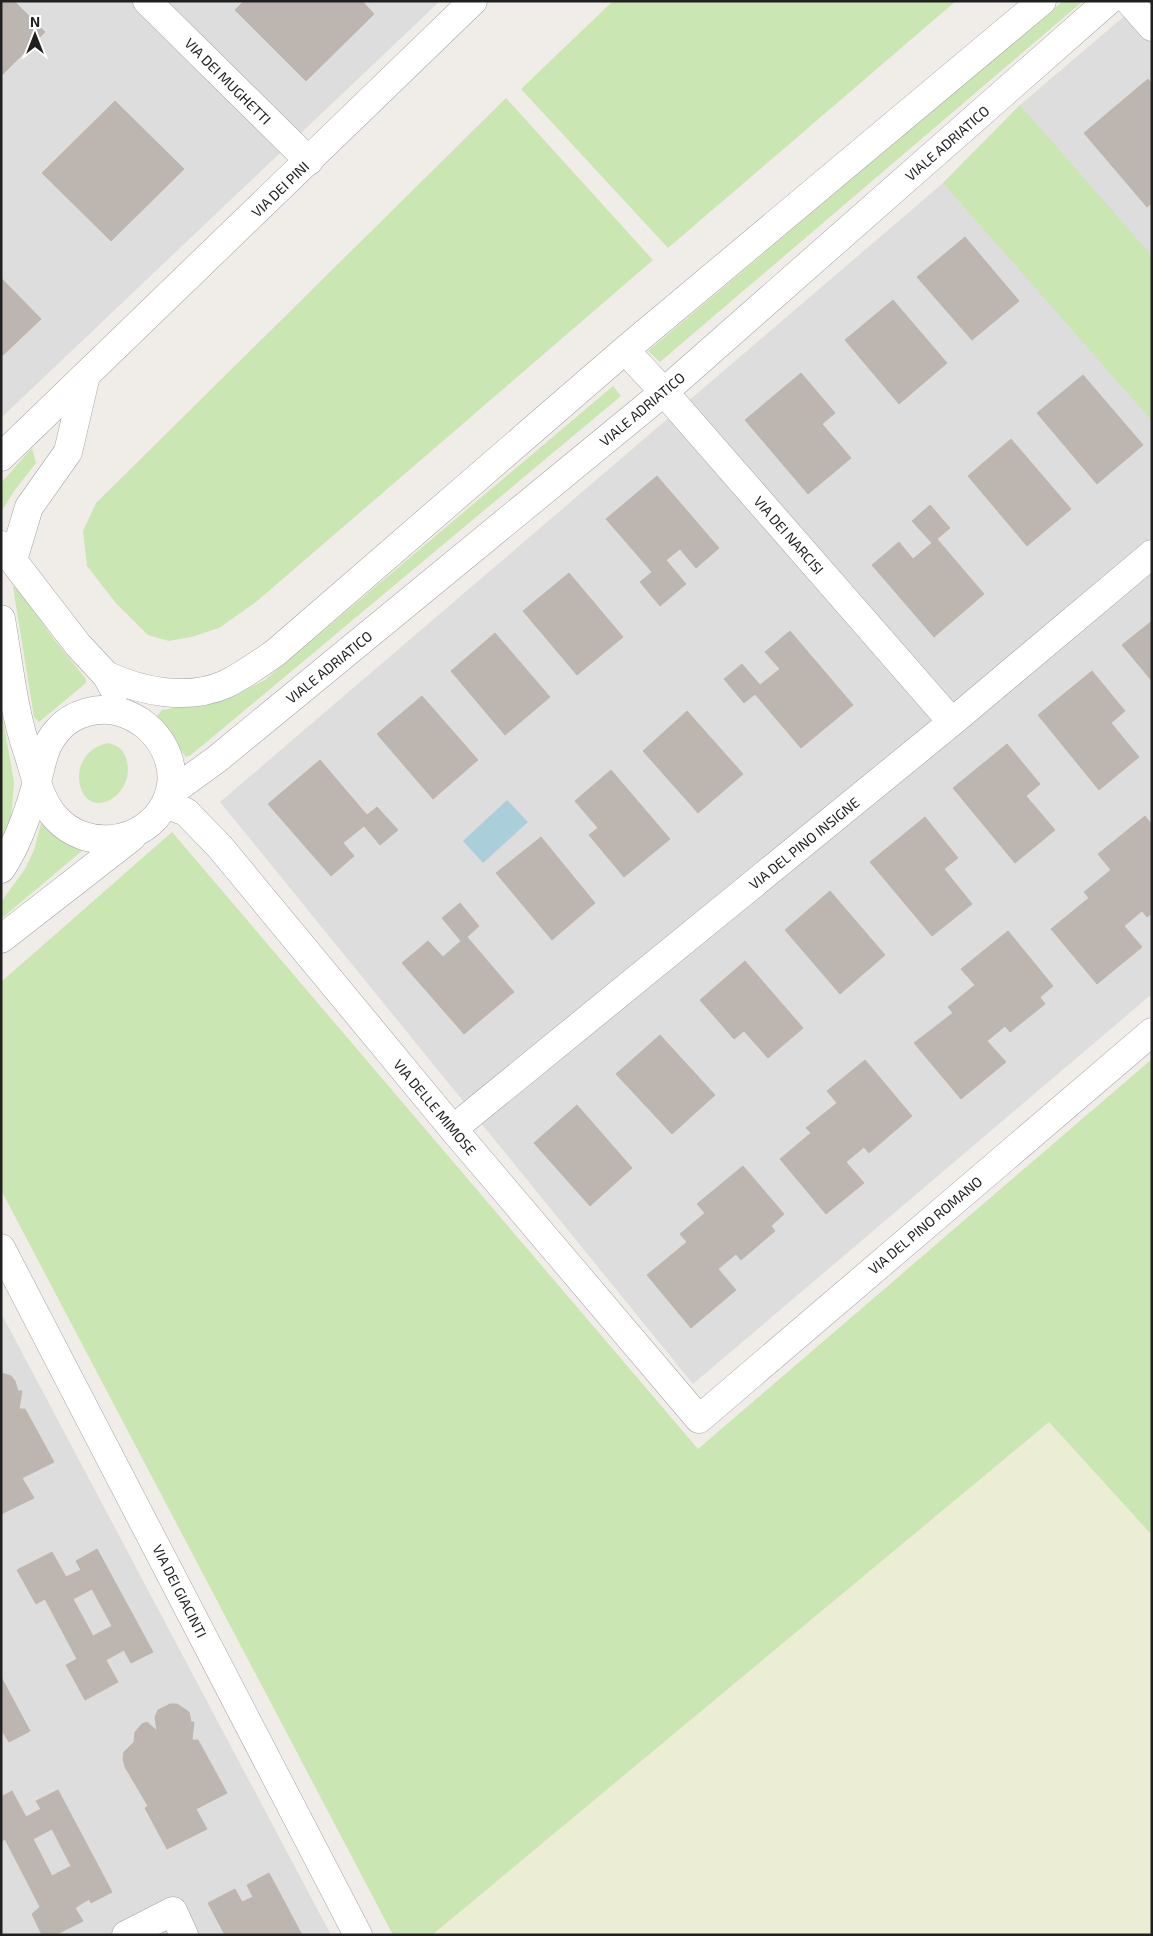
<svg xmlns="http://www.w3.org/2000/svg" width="1153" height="1936" font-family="'Exo 2',sans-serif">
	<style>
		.residential { fill: #dedddd }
		.farmland { fill: #ebedd5 }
		.grass { fill: #cae6b2 }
		.water { fill: #abcfda }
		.building { fill: #bdb6b0; stroke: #c1b5ab; fill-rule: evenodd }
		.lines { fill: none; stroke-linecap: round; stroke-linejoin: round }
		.minor-casing { stroke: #a4a4a4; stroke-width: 29 }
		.minor { stroke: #fff; stroke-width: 28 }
		.labels { text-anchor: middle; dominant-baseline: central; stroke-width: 4; stroke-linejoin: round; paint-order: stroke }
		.street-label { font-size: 14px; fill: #202020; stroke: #fff }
	</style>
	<rect width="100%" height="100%" fill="#f0ede8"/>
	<!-- residential -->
	<path class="residential" d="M1 1H440L1 418Z
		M1142 1H1152V994L693 1384 220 802 943 183 1020 105Z
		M1 1313 331 1935H1Z"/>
	<!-- farmland -->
	<path class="farmland" d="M1049 1422 1152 1535V1935H432Z"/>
	<!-- grass -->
	<path class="grass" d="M613 1H956L668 248 521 89Z
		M1063 1H1083L660 362 648 351Z
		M506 98 653 260 256 602 219 628 191 637 169 641 148 635 115 602 87 566 83 531 96 503Z
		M1020 105 1152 256V421L943 183Z
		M613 386 621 396 191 755 186 757 158 721 157 716 162 710 227 699 265 680Z
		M32 448 36 463 14 491 1 512V483Z
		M16 586 53 638 86 679V683L39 722 34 717 13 587Z
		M1 708 14 782 11 818 1 847Z
		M109 743C118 746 123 749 126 758 138 795 89 823 80 785 75 764 89 746 109 743Z
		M42 820 62 840 83 850 1 919V902L25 869 34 850Z
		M172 832 698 1449 1152 1059V1535L1049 1422 432 1935H393L1 1190V982Z"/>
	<!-- water -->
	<path class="water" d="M507 800 528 822 483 863 463 841Z"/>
	<!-- building -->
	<path class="building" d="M1 1H14L45 32 1 76Z
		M244 1H362L374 14 306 81 235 10Z
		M1148 79 1152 84V203L1147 207 1084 133Z
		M115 101 184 169 111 241 42 173Z
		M965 237 1019 301 972 340 917 277Z
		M1 278 41 319 1 357Z
		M893 300 947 363 899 404 845 340Z
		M801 373 835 413 822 424 851 458 808 494 745 420Z
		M1083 375 1143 445 1097 484 1037 413Z
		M1011 439 1071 509 1027 546 968 476Z
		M657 476 719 548 696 568 680 549 666 560 686 584 660 606 640 582 652 572 606 519Z
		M930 505 950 528 937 539 984 594 934 637 872 565 899 542 913 559 932 543 912 521Z
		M569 573 623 637 577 675 523 611Z
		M1152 621V681L1122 645Z
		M790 631 853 705 801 748 755 694 744 703 724 679 742 664 760 685 780 669 765 652Z
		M495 633 550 697 505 735 451 671Z
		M1092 671 1125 711 1111 723 1139 757 1099 790 1038 715Z
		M422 696 478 760 433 799 377 734Z
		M687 711 743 774 698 813 643 751Z
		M1007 744 1040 784 1026 796 1055 830 1015 863 953 788Z
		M320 760 367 815 377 807 398 830 380 845 364 826 343 843 354 856 331 876 268 804Z
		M611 770 670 839 624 877 589 835 598 828 575 801Z
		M1145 816 1152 825V913L1147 917 1142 911 1124 926 1142 947 1097 984 1051 929 1089 898 1084 892 1111 870 1098 854Z
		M925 817 958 858 944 869 972 904 932 936 870 862Z
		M541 837 595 903 552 940 496 873Z
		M830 891 885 955 840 994 785 930Z
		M460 903 479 926 467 937 514 992 464 1034 402 963 428 941 443 957 461 941 442 918Z
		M1008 931 1053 986 1040 997 1045 1004 1010 1032 1005 1026 987 1041 1006 1062 961 1099 914 1043 953 1013 948 1007 975 985 961 969Z
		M745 961 803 1028 768 1058 744 1031 734 1039 700 1000Z
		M660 1035 715 1095 672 1134 616 1074Z
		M865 1060 912 1116 869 1153 864 1147 846 1162 864 1183 826 1214 780 1159 811 1133 806 1128 837 1103 827 1091Z
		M577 1105 632 1168 590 1206 534 1143Z
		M743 1166 784 1214 771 1226 775 1231 741 1260 736 1254 718 1269 736 1290 691 1328 647 1275 687 1242 680 1234 705 1213 697 1204Z
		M1 1373 11 1376 15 1381 18 1391H22L19 1409H25L54 1462 22 1478 34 1498 1 1514Z
		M97 1549 153 1652 131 1663 124 1650 106 1660 118 1682 85 1700 66 1665 77 1659 45 1599 36 1604 17 1570 52 1552 66 1577 81 1570 76 1561ZM92 1589 112 1626 93 1636 73 1599Z
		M1 1677 30 1731 9 1742 1 1729Z
		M170 1704H177L189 1712 191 1722H194L192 1740H198L227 1793 196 1809 207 1829 167 1849 145 1808 148 1806 125 1767 123 1759 124 1752 134 1742 135 1732 142 1724 147 1722 157 1731 155 1717 158 1710Z
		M58 1790 112 1892 91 1903 89 1899 75 1908 83 1921 55 1935H42L32 1914 40 1907 5 1839 1 1842V1797L12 1791 26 1817 41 1809 36 1801ZM52 1829 71 1866 52 1876 33 1839Z
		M269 1873 302 1935H225L208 1903 235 1889 242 1902 253 1897 247 1885Z"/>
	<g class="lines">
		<!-- minor casing -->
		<g class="minor-casing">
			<path id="minor" d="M147 1 309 161
				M1129 1 1152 27
				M625 350 664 392 952 722
				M1 457 473 1
				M1 545 78 645 106 675 115 691
				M13 560 29 507 68 452 86 375
				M1 619C9 664 13 710 28 753 35 775 40 801 56 818 87 852 144 844 165 804 184 766 158 723 120 712 99 706 72 713 58 730 44 745 42 763 37 782 29 811 18 844 1 869
				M106 675C142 692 188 701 226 684 244 675 259 664 275 653L625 350 1042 1
				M165 804 186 812 220 847 453 1129 699 1419 1152 1032
				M165 804 173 791 217 759 664 392 1108 1
				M1 939 132 837
				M453 1129 952 722 1152 554
				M1 1248 358 1935
				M126 1935 173 1911 184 1935"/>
		</g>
		<!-- minor -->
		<use href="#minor" class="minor"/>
	</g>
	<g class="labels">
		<!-- street labels -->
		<g class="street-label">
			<text transform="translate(228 81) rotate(45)">VIA DEI MUGHETTI</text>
			<text transform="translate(947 143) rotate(-41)">VIALE ADRIATICO</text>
			<text transform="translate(280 189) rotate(-44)">VIA DEI PINI</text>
			<text transform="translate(642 409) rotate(-40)">VIALE ADRIATICO</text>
			<text transform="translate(789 535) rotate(49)">VIA DEI NARCISI</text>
			<text transform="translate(329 667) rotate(-39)">VIALE ADRIATICO</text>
			<text transform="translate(804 843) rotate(-39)">VIA DEL PINO INSIGNE</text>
			<text transform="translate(435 1107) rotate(50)">VIA DELLE MIMOSE</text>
			<text transform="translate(925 1225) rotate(-40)">VIA DEL PINO ROMANO</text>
			<text transform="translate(180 1591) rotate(63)">VIA DEI GIACINTI</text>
		</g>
	</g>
	<!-- border -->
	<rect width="1153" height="1936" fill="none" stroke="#202020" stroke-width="5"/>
	<!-- north arrow -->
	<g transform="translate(35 35)" stroke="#ffffff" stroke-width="4" paint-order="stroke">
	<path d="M0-4L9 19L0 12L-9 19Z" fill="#202020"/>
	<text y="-8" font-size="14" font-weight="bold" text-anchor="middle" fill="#202020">N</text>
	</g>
</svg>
